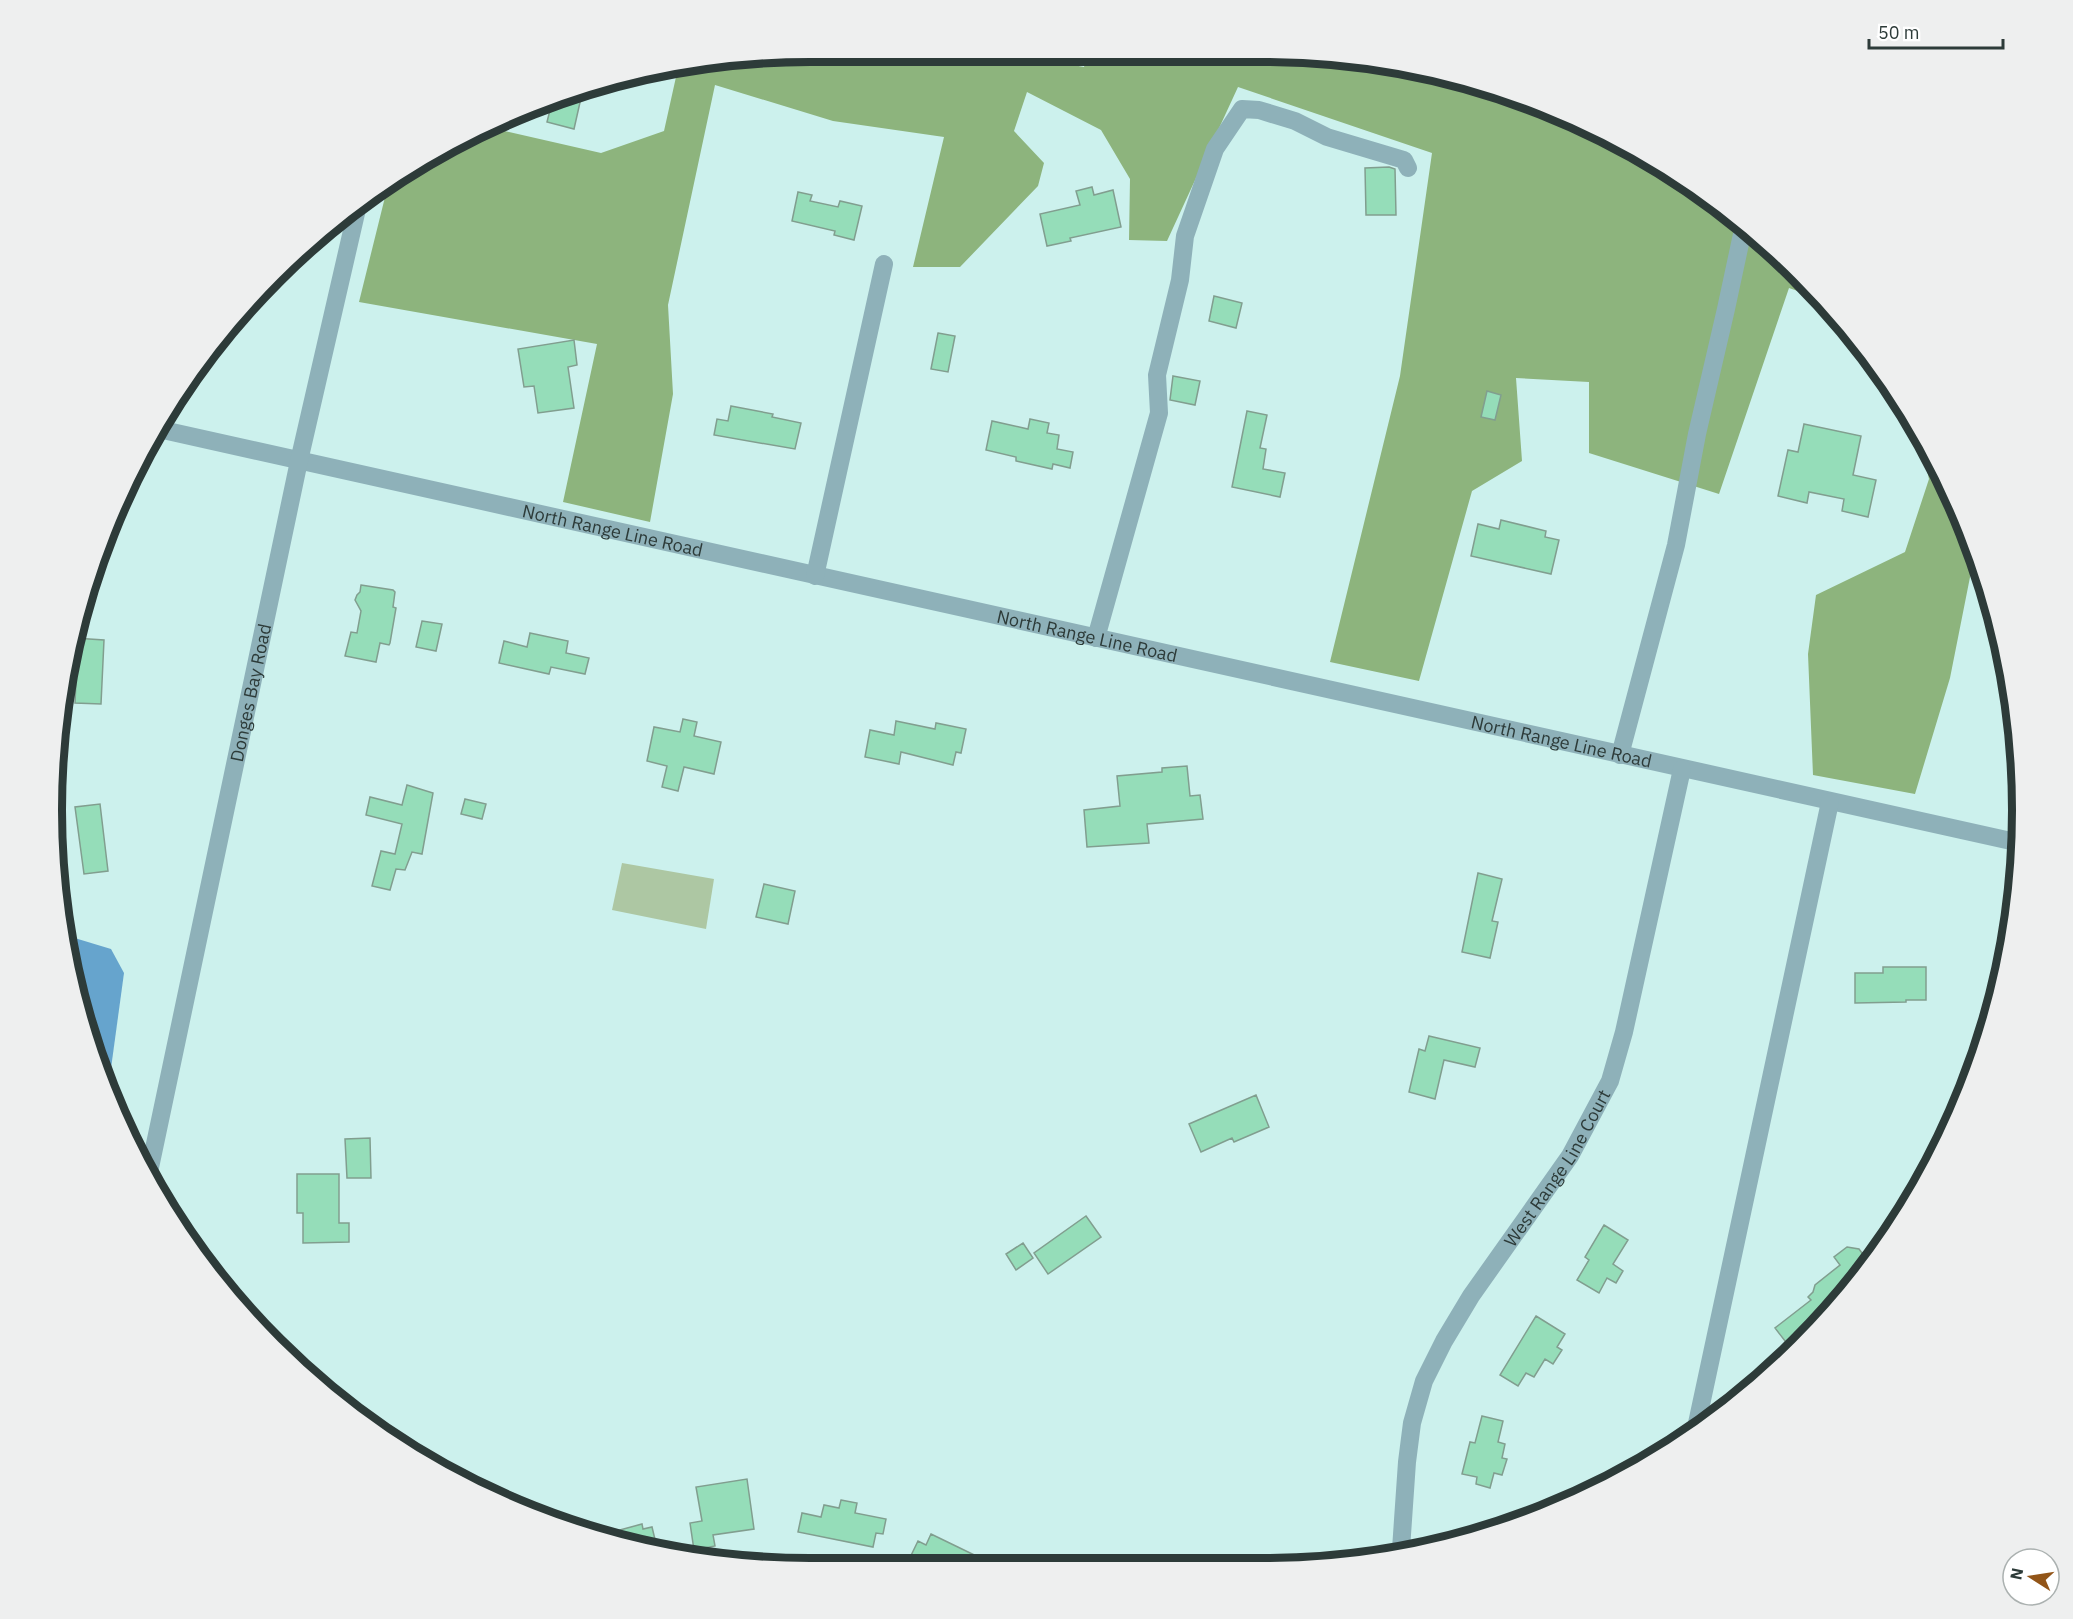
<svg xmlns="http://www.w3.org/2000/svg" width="2073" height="1619" font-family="'IBM Plex Sans',sans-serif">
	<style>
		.green { fill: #adc7a3 }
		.forest { fill: #8db47d }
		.water { fill: #66a4cd }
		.building { fill: #95ddb9; stroke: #819e8f; stroke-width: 1.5 }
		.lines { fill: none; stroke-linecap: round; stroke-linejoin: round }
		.minor { stroke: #8eb1b9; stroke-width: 18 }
		.labels { text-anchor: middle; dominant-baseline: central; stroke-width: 4.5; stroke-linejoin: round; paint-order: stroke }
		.street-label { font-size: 18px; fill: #2d3b39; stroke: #fff }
		.rim { fill: none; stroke: #2d3b39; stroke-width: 8 }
	</style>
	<rect width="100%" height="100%" fill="#ccf1ed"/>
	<!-- green -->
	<path class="green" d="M622 863 714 879 706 929 612 910Z"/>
	<!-- forest -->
	<path class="forest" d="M810 51 1001 52 1084 67 1088 52 1313 53 1508 91 1642 152 1726 208 1824 300 1789 288 1719 494 1589 453V382L1516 378 1522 461 1472 491 1419 681 1330 662 1400 376 1432 153 1238 87 1167 241 1129 240 1130 179 1101 130 1027 92 1014 131 1044 163 1038 186 960 267H913L944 137 833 121 715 85 668 305 673 394 650 522 563 502 597 344 359 302 388 185 430 153 491 128 601 153 664 131 678 68Z
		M1916 425 1979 560 1973 562 1950 678 1915 794 1813 775 1808 654 1816 595 1905 552 1929 479Z"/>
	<!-- water -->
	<path class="water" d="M68 936 111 949 124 973 109 1083 77 1006Z"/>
	<!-- building -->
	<path class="building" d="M583 89 574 129 547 122 552 102Z
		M1389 167 1395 169 1396 215H1366L1365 168Z
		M1092 187 1094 195 1113 190 1121 227 1070 238 1071 241 1047 246 1040 214 1080 205 1076 191Z
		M798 192 812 195 810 201 838 207 840 201 862 206 854 240 834 235 835 231 792 221Z
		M1214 296 1242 303 1236 328 1209 321Z
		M938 333 955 336 948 372 931 369Z
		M574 340 577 365 568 367 574 408 538 413 534 386 524 387 518 349Z
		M1173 376 1200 381 1195 405 1170 400Z
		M1487 391 1501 395 1495 420 1481 417Z
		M731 406 773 414 772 417 801 423 795 449 714 435 717 419 728 421Z
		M1247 411 1267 415 1260 448 1266 449 1263 469 1285 473 1280 497 1232 487Z
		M1030 419 1049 423 1047 433 1059 435 1057 449 1073 452 1070 468 1053 464 1052 469 1016 461V457L986 450 992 421 1028 429Z
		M1804 424 1861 436 1853 475 1876 480 1868 517 1842 511 1844 499 1809 492 1807 503 1778 496 1788 450 1798 452Z
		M1501 520 1546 531 1545 537 1559 540 1551 574 1471 556 1478 524 1499 529Z
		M361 585 393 590 395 592 393 607 396 608 390 643 389 645 380 643 376 662 345 656 351 632 357 633 361 611 355 600 357 595 360 592Z
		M422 621 442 624 436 651 416 647Z
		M530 633 568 641 566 653 589 658 585 674 551 667 549 674 499 663 504 641 527 647Z
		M74 638 104 640 101 704 75 703 77 659H71Z
		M683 719 697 722 694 736 721 742 714 774 684 767 678 791 662 787 667 766 647 761 654 727 680 732Z
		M896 721 935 729 936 723 966 729 961 753 956 752 953 765 901 752 899 764 865 757 870 730 894 735Z
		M1187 766 1190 796 1200 795 1203 819 1147 824 1149 843 1087 847 1084 810 1120 806 1117 776 1162 772V768Z
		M407 785 433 793 422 854 412 852 405 870 396 869 390 890 372 886 381 851 395 854 402 824 366 815 370 797 402 805Z
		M465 799 486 804 482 819 461 814Z
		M100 804 108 871 84 874 75 807Z
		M1478 873 1502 879 1492 921 1498 922 1490 958 1462 952Z
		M764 884 795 891 788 924 756 917Z
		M1883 967H1926V1000H1906V1002L1855 1003V973H1883Z
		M1429 1036 1480 1048 1475 1067 1444 1060 1435 1099 1409 1092 1419 1049 1425 1051Z
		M1256 1095 1269 1127 1234 1142 1232 1138 1201 1152 1189 1124Z
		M370 1138 371 1178H347L345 1139Z
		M297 1174H339V1223H349V1242L303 1243V1213H297Z
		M1086 1216 1101 1237 1048 1274 1034 1253Z
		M1604 1225 1628 1240 1613 1264 1623 1271 1616 1283 1607 1278 1599 1293 1577 1280 1589 1260 1585 1257Z
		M1023 1243 1033 1258 1016 1270 1006 1254Z
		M1847 1247 1859 1249 1870 1264 1865 1271 1792 1350 1775 1328 1811 1300 1808 1297 1813 1292 1815 1285 1840 1265 1834 1257Z
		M1536 1316 1565 1334 1557 1347 1562 1350 1553 1364 1545 1359 1534 1377 1526 1373 1518 1386 1500 1375Z
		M1482 1416 1503 1421 1498 1442 1505 1444 1502 1458 1507 1459 1502 1475 1494 1473 1490 1488 1476 1484 1477 1477 1462 1474 1470 1442 1475 1443Z
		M747 1479 754 1529 713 1535 715 1546 694 1550 690 1523 702 1521 696 1487Z
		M841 1500 857 1503 855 1513 886 1519 883 1534 876 1533 873 1547 798 1532 802 1513 821 1517 824 1505 839 1508Z
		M642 1524 643 1529 652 1527 658 1552 601 1535Z
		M931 1534 999 1567 905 1568 918 1541 926 1545Z"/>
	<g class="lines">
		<!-- minor -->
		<g class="minor">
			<path id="s1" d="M154 428 2020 843"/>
			<path d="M815 576 884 264"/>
			<path d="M1096 638 1159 413 1157 375 1180 280 1185 236 1215 149 1242 109 1259 110 1295 121 1327 137 1404 160 1408 168"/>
			<path d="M1620 755 1676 545 1697 434 1726 309 1744 225"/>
			<path id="s2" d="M148 1177 299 461 357 209"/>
			<path d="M1696 1428 1830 802"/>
			<path id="s3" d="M1401 1549 1407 1462 1412 1423 1424 1381 1444 1341 1471 1296 1570 1156 1610 1081 1624 1032 1682 769"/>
		</g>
	</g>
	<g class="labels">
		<!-- street labels -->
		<g class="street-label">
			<text stroke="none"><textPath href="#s1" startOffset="470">North Range Line Road</textPath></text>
			<text stroke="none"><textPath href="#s1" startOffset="956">North Range Line Road</textPath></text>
			<text stroke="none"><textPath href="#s2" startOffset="495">Donges Bay Road</textPath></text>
			<text stroke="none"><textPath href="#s1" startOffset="1442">North Range Line Road</textPath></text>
			<text stroke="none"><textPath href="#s3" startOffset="422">West Range Line Court</textPath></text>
		</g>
	</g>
	<!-- crop -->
	<path d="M0 0H2073V1619H0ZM810 62H1264A748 748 0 0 1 2012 810V810A748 748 0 0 1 1264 1558H810A748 748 0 0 1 62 810V810A748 748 0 0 1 810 62Z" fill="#eeefef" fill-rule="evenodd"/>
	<path class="rim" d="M810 62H1264A748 748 0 0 1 2012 810V810A748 748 0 0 1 1264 1558H810A748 748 0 0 1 62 810V810A748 748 0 0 1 810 62Z"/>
	<!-- north arrow -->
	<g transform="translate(2031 1577) rotate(282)"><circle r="28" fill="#ffffff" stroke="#abb1b0" stroke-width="1.5"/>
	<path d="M0-4.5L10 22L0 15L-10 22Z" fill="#925518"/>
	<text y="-9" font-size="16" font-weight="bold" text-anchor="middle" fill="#2d3b39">N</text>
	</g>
	<!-- scale -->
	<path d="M1869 39v9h134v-9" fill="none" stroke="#2d3b39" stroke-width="3"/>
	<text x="1878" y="39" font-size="18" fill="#2d3b39" stroke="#ffffff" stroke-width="4.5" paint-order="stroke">50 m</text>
</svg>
